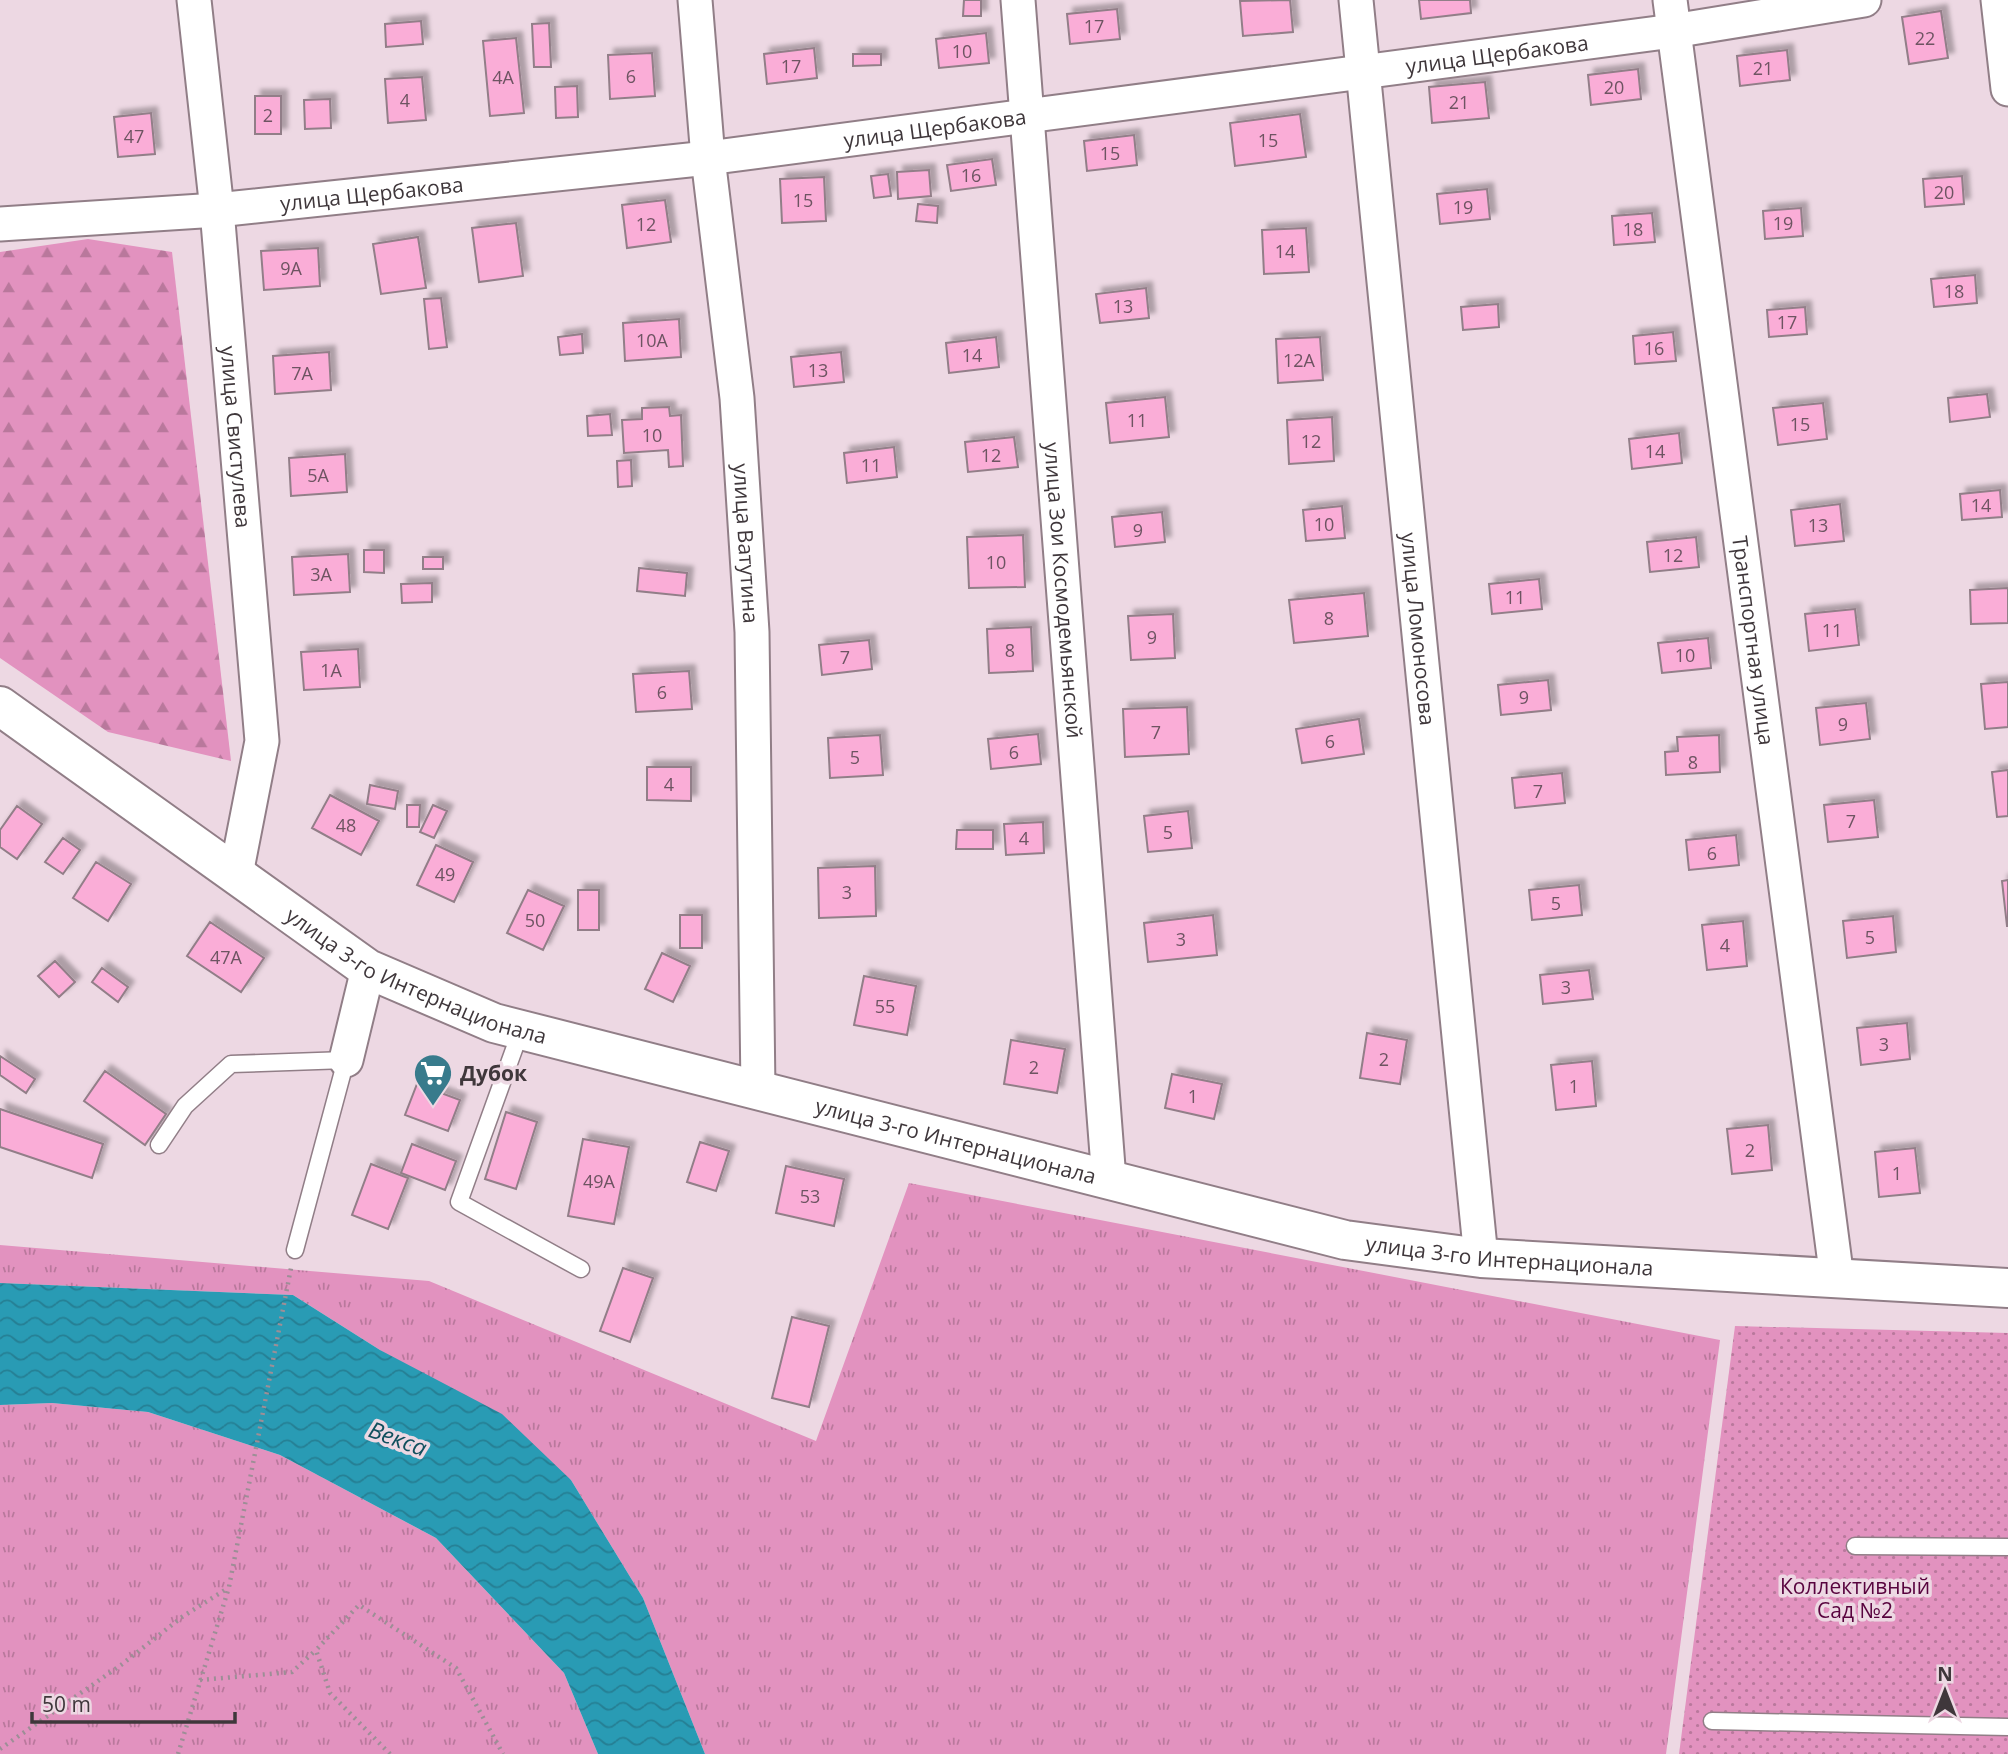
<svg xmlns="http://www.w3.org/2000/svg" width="2008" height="1754" font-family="'Open Sans',sans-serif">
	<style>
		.grass { fill: url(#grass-tufts) }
		.forest { fill: url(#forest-firs) }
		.garden { fill: url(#garden-dots) }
		.water { fill: url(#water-waves) }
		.building { fill: #faadd7; stroke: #927e88; stroke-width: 2; filter: url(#shadow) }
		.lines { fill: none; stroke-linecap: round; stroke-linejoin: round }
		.service-casing { stroke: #917e87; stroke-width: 19 }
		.minor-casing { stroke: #917e87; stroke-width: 37 }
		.secondary-casing { stroke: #917e87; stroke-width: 42 }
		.path { stroke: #9d8e96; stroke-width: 4.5; stroke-dasharray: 2 5; stroke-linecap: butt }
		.service { stroke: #fff; stroke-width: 16 }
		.minor { stroke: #fff; stroke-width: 33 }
		.secondary { stroke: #fff; stroke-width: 38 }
		.labels { text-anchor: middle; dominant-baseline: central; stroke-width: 7; stroke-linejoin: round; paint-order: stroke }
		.number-label { font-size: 18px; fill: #6e5462 }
		.street-label { font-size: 21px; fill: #3f373b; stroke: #edd8e3 }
		.poi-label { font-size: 21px; font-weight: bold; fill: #3f373b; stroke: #edd8e3; text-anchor: start }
		.park-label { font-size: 21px; fill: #58033e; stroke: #edd8e3 }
		.water-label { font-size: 23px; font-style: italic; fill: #114f5d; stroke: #edd8e3 }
	</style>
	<defs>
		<pattern id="grass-tufts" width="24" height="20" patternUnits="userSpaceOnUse" patternTransform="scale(1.75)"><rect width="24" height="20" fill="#e292bf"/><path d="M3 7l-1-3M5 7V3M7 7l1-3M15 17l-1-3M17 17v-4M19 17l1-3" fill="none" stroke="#b9789c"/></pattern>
		<pattern id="forest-firs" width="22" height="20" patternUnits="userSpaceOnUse" patternTransform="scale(1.75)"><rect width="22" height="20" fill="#e292bf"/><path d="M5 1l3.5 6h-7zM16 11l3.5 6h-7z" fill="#b9789c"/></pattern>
		<pattern id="garden-dots" width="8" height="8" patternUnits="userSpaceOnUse" patternTransform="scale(1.75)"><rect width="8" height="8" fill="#e292bf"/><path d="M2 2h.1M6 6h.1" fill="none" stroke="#b9789c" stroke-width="1.8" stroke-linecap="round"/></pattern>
		<pattern id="water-waves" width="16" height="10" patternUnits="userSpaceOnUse" patternTransform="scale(1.75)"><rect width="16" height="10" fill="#299bb4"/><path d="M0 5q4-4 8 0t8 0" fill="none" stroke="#257f94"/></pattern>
		<filter id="shadow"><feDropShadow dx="6" dy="-6" stdDeviation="2" flood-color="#0004"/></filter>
	</defs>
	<rect width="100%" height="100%" fill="#edd8e3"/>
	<!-- grass -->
	<path class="grass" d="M909 1183 1720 1340 1666 1754H705L643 1598 571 1480 380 1350 293 1295 0 1283V1245L429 1281 816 1441Z
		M52 1403 148 1412 280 1455 436 1538 564 1673 598 1754H0V1405Z"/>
	<!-- forest -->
	<path class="forest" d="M88 239 172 252 231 761 108 732 0 658V252Z"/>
	<!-- garden -->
	<path class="garden" d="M1735 1326 2008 1333V1754H1679Z"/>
	<!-- water -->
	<path class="water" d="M0 1283 293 1295 380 1350 502 1414 571 1480 643 1598 705 1754H598L564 1673 436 1538 280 1455 148 1412 52 1403 0 1405Z"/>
	<!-- building -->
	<path class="building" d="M964 0H981V16H963Z
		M1290 0 1293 32 1243 36 1240 1Z
		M1419 0H1470L1471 13 1421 19Z
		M1117 9 1120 39 1070 44 1067 14Z
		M1941 11 1948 58 1909 64 1902 17Z
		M421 21 423 44 386 47 385 24Z
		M549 23 551 67H534L532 24Z
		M986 33 989 63 939 68 936 39Z
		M516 38 524 113 490 116 483 41Z
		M814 48 817 78 767 84 764 54Z
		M1787 50 1790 80 1740 86 1737 56Z
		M652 53 655 96 610 99 608 55Z
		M853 54H881V65L853 66Z
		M1638 69 1641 99 1591 105 1588 75Z
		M422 77 426 120 388 123 385 79Z
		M1485 82 1489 118 1432 123 1429 87Z
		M577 86 578 117 556 118 555 87Z
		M255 96H281V134H255Z
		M330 99 331 128 305 129 304 100Z
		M151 113 155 154 118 157 114 117Z
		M1300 114 1306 157 1235 166 1230 123Z
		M1134 135 1137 165 1087 171 1084 141Z
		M992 159 996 185 951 191 947 165Z
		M929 170 931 196 898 199 897 172Z
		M888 174 891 196 874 198 871 176Z
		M1962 176 1964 204 1925 207 1923 179Z
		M824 177 826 221 782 223 780 179Z
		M1487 189 1490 219 1440 224 1437 194Z
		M665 200 671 242 627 248 622 205Z
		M918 204 938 206 937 223 916 221Z
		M1801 208 1803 236 1765 239 1763 211Z
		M1652 213 1655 242 1614 245 1612 216Z
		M516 223 523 276 479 282 472 228Z
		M1306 228 1309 272 1264 274 1262 230Z
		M418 237 426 288 381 294 373 244Z
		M318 248 320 286 264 290 261 251Z
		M1975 275 1977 303 1934 307 1931 279Z
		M1146 288 1149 318 1100 323 1096 294Z
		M441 298 447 347 429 349 424 299Z
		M1498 304 1499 327 1463 330 1461 307Z
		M1805 307 1807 334 1769 337 1767 310Z
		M679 319 681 357 625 361 623 323Z
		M1673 332 1676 361 1635 364 1633 336Z
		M582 334 583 353 560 355 558 337Z
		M996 337 999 367 949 373 946 343Z
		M1320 337 1323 380 1278 383 1276 339Z
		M329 352 331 390 275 394 273 356Z
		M841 352 844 382 794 387 791 357Z
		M1987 394 1990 417 1950 422 1948 398Z
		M1165 397 1169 437 1110 443 1106 403Z
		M1823 403 1827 439 1778 445 1773 408Z
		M669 407 670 416 681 415 683 466 669 467 668 450 624 453 622 420 642 419V408Z
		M610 414 612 435 588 436 587 416Z
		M1332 417 1334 461 1289 464 1287 420Z
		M1679 433 1682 463 1632 469 1629 439Z
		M1014 437 1018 467 968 472 965 442Z
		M894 447 897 477 847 483 844 453Z
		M345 454 347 492 291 496 289 458Z
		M631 460 632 486 618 487 617 461Z
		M2000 490 2002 517 1962 520 1960 494Z
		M1840 504 1844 541 1795 546 1791 510Z
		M1342 506 1345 538 1306 541 1303 510Z
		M1162 512 1165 542 1115 547 1112 517Z
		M1023 535 1025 587 969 588 967 537Z
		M1696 537 1699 567 1650 572 1647 542Z
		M364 550H384V573L364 572Z
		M348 554 350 592 294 595 292 557Z
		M423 557H443V569H423Z
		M639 568 687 573 685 596 637 591Z
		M1539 579 1542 609 1492 614 1489 584Z
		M432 583V602L402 603 401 584Z
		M2008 588V623L1971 624 1970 590Z
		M1364 593 1368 636 1294 643 1289 600Z
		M1855 609 1859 645 1809 651 1805 614Z
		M1173 614 1175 658 1131 660 1128 616Z
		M1031 627 1033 671 989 673 987 629Z
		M1708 638 1711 668 1662 673 1658 643Z
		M869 640 872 669 822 675 819 645Z
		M358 649 360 687 304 690 301 652Z
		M689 671 692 709 636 712 633 674Z
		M1548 680 1551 710 1501 715 1498 685Z
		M2008 682V727L1985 729 1981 684Z
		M1866 703 1870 739 1820 745 1816 708Z
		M1187 707 1189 754 1125 757 1123 709Z
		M1359 719 1364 754 1302 763 1296 729Z
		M1038 734 1041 764 991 769 988 739Z
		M880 735 883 775 830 778 828 738Z
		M1719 735 1720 772 1666 775 1665 752 1678 751 1677 737Z
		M647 767H691V801L647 800Z
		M2008 770V816L1997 817 1992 772Z
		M1562 773 1565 803 1515 808 1512 778Z
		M370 785 398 791 395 809 367 804Z
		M330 795 379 821 361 855 312 828Z
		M1874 800 1878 837 1828 842 1824 805Z
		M407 805H420L419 827H407Z
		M433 805 447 811 434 838 420 832Z
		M17 806 42 824 17 859 0 847V830Z
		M1188 811 1192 848 1148 852 1144 816Z
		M1043 822 1044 853 1006 855 1004 824Z
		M957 830H993V849H956Z
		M1736 835 1739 865 1689 870 1686 840Z
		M63 838 80 850 63 874 45 862Z
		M436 845 473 862 454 902 417 885Z
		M96 862 131 884 108 921 73 898Z
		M875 866 876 916 819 918 818 868Z
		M2008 880V926H2007L2002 881Z
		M1579 885 1582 915 1532 920 1529 890Z
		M528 890 564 906 543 950 507 933Z
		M578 890H599V930H578Z
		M680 915H702V948H680Z
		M1213 915 1217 955 1148 962 1144 923Z
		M1893 916 1896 952 1847 958 1843 921Z
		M1743 921 1747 966 1707 970 1702 925Z
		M210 922 264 958 241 992 187 956Z
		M662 953 690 966 673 1002 645 989Z
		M55 961 75 982 59 997 38 976Z
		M102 968 128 987 118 1002 92 982Z
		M1589 970 1593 999 1543 1004 1540 975Z
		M864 976 916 986 907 1035 854 1025Z
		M1907 1023 1910 1059 1861 1065 1857 1028Z
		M1367 1033 1407 1040 1400 1084 1360 1078Z
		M1011 1040 1065 1049 1057 1093 1004 1084Z
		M0 1056 35 1079 26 1093 0 1075Z
		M1592 1061 1596 1106 1556 1110 1551 1065Z
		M105 1071 166 1114 145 1145 84 1101Z
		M1172 1074 1222 1084 1214 1119 1165 1108Z
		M417 1084 460 1100 448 1131 405 1115Z
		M0 1109 103 1144 92 1178 0 1147Z
		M506 1112 537 1122 516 1189 485 1179Z
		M1768 1125 1772 1170 1732 1174 1727 1129Z
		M583 1139 629 1147 614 1224 568 1216Z
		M700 1142 729 1151 716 1191 687 1182Z
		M412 1144 456 1161 445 1190 401 1173Z
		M1915 1148 1920 1193 1879 1197 1875 1152Z
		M371 1164 408 1178 388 1229 352 1215Z
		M786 1166 844 1179 834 1226 776 1213Z
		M623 1268 653 1278 630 1342 600 1331Z
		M792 1317 829 1326 809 1407 772 1398Z"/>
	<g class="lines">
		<!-- service casing -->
		<g class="service-casing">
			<path id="service" d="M521 1030 459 1202 581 1269
				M159 1145 185 1106 231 1064 346 1060 295 1250
				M1855 1546 2008 1547
				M1712 1721 2008 1727"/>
		</g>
		<!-- minor casing -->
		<g class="minor-casing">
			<g id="minor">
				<path id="s1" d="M194 0 217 210 262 741 236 874"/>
				<path id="s2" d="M695 0 708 158 737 398 752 632 758 1090"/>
				<path id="s3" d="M1018 0 1109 1180"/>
				<path id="s4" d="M1356 0 1481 1258"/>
				<path id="s5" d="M1670 0 1837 1279"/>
				<path d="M1998 0 2008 89"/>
				<path id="s6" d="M0 224 217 210 708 158 1673 31 1864 0"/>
				<path d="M346 1060 368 969"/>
			</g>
		</g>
		<!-- secondary casing -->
		<g class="secondary-casing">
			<g id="secondary">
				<path id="s7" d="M0 706 368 969 494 1023 1345 1240 1481 1258 2008 1288"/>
			</g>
		</g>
		<!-- path -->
		<path class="path" d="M200 1680 292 1672 316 1650
			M0 1749 121 1665 182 1617 228 1588
			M178 1754 229 1587 291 1268
			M390 1754 330 1693 316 1650 359 1605 456 1668 503 1754"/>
		<!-- service -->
		<use href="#service" class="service"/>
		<!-- minor -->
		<use href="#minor" class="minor"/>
		<!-- secondary -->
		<use href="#secondary" class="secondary"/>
	</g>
	<!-- icons -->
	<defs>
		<g id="supermarket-pin" transform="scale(2.0125)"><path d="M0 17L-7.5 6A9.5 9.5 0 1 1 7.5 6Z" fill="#387b8c" stroke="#edd8e3"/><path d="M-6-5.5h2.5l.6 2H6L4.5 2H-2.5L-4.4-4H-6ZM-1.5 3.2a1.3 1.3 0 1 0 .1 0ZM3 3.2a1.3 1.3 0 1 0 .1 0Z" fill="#fff"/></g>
	</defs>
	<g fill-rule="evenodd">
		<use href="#supermarket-pin" x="433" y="1073"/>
	</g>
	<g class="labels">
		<!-- number labels -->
		<g class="number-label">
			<text x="1094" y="26">17</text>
			<text x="1925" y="38">22</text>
			<text x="962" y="51">10</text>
			<text x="791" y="66">17</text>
			<text x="1763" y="68">21</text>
			<text x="631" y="76">6</text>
			<text x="503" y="77">4А</text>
			<text x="1614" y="87">20</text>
			<text x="405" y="100">4</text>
			<text x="1459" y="102">21</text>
			<text x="268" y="115">2</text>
			<text x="134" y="136">47</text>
			<text x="1268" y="140">15</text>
			<text x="1110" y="153">15</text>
			<text x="971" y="175">16</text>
			<text x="1944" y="192">20</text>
			<text x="803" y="200">15</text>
			<text x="1463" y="207">19</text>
			<text x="1783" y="223">19</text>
			<text x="646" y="224">12</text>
			<text x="1633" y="229">18</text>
			<text x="1285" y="251">14</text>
			<text x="291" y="268">9А</text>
			<text x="1954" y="291">18</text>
			<text x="1123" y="306">13</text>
			<text x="1787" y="322">17</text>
			<text x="652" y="340">10А</text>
			<text x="1654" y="348">16</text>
			<text x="972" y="355">14</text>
			<text x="1299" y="360">12А</text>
			<text x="818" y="370">13</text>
			<text x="302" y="373">7А</text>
			<text x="1137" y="420">11</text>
			<text x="1800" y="424">15</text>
			<text x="652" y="435">10</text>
			<text x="1311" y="441">12</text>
			<text x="1655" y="451">14</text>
			<text x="991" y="455">12</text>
			<text x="871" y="465">11</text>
			<text x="318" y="475">5А</text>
			<text x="1981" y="505">14</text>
			<text x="1324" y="524">10</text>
			<text x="1818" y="525">13</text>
			<text x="1138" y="530">9</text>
			<text x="1673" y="555">12</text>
			<text x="996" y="562">10</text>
			<text x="321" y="574">3А</text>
			<text x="1515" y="597">11</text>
			<text x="1329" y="618">8</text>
			<text x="1832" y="630">11</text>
			<text x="1152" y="637">9</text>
			<text x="1010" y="650">8</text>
			<text x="1685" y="655">10</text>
			<text x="845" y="657">7</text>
			<text x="331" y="670">1А</text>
			<text x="662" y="692">6</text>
			<text x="1524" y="697">9</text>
			<text x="1843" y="724">9</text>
			<text x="1156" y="732">7</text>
			<text x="1330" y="741">6</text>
			<text x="1014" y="752">6</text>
			<text x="855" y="757">5</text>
			<text x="1693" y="762">8</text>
			<text x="669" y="784">4</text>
			<text x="1538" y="791">7</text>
			<text x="1851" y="821">7</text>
			<text x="346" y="825">48</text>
			<text x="1168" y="832">5</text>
			<text x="1024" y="838">4</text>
			<text x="1712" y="853">6</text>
			<text x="445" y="874">49</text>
			<text x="847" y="892">3</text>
			<text x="1556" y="903">5</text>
			<text x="535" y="920">50</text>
			<text x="1870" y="937">5</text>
			<text x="1181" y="939">3</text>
			<text x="1725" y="945">4</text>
			<text x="226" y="957">47А</text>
			<text x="1566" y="987">3</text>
			<text x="885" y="1006">55</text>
			<text x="1884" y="1044">3</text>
			<text x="1384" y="1059">2</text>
			<text x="1034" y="1067">2</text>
			<text x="1574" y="1086">1</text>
			<text x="1193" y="1096">1</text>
			<text x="1750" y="1150">2</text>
			<text x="1897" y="1173">1</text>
			<text x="599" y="1181">49А</text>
			<text x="810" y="1196">53</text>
		</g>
		<!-- street labels -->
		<g class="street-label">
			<text stroke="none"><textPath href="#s6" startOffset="1507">улица Щербакова</textPath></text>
			<text stroke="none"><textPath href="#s6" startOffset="940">улица Щербакова</textPath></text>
			<text stroke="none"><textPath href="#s6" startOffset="373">улица Щербакова</textPath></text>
			<text stroke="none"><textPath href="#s1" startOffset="439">улица Свистулева</textPath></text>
			<text stroke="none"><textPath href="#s2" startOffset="546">улица Ватутина</textPath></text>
			<text stroke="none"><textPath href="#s3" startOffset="592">улица Зои Космодемьянской</textPath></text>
			<text stroke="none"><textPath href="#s4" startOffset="632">улица Ломоносова</textPath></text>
			<text stroke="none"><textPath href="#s5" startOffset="646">Транспортная улица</textPath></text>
			<text stroke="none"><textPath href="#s7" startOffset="499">улица 3-го Интернационала</textPath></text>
			<text stroke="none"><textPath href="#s7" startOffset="1066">улица 3-го Интернационала</textPath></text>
			<text stroke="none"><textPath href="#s7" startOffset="1633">улица 3-го Интернационала</textPath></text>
		</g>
		<!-- poi labels -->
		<g class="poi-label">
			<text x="460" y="1073">Дубок</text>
		</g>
		<!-- park labels -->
		<g class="park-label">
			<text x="1855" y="1586">Коллективный<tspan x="1855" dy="24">Сад №2</tspan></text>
		</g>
		<!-- water labels -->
		<g class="water-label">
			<text transform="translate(398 1438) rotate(20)">Векса</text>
		</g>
	</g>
	<!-- north arrow -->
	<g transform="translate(1945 1691)" stroke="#edd8e3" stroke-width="5" paint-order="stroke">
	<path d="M0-5L12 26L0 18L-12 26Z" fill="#3f373b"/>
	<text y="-10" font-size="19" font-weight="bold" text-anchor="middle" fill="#3f373b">N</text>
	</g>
	<!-- scale -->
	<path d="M32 1712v10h203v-10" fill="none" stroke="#3f373b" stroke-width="3.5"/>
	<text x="42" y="1712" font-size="21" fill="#3f373b" stroke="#edd8e3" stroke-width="5" paint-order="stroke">50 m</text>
</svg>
